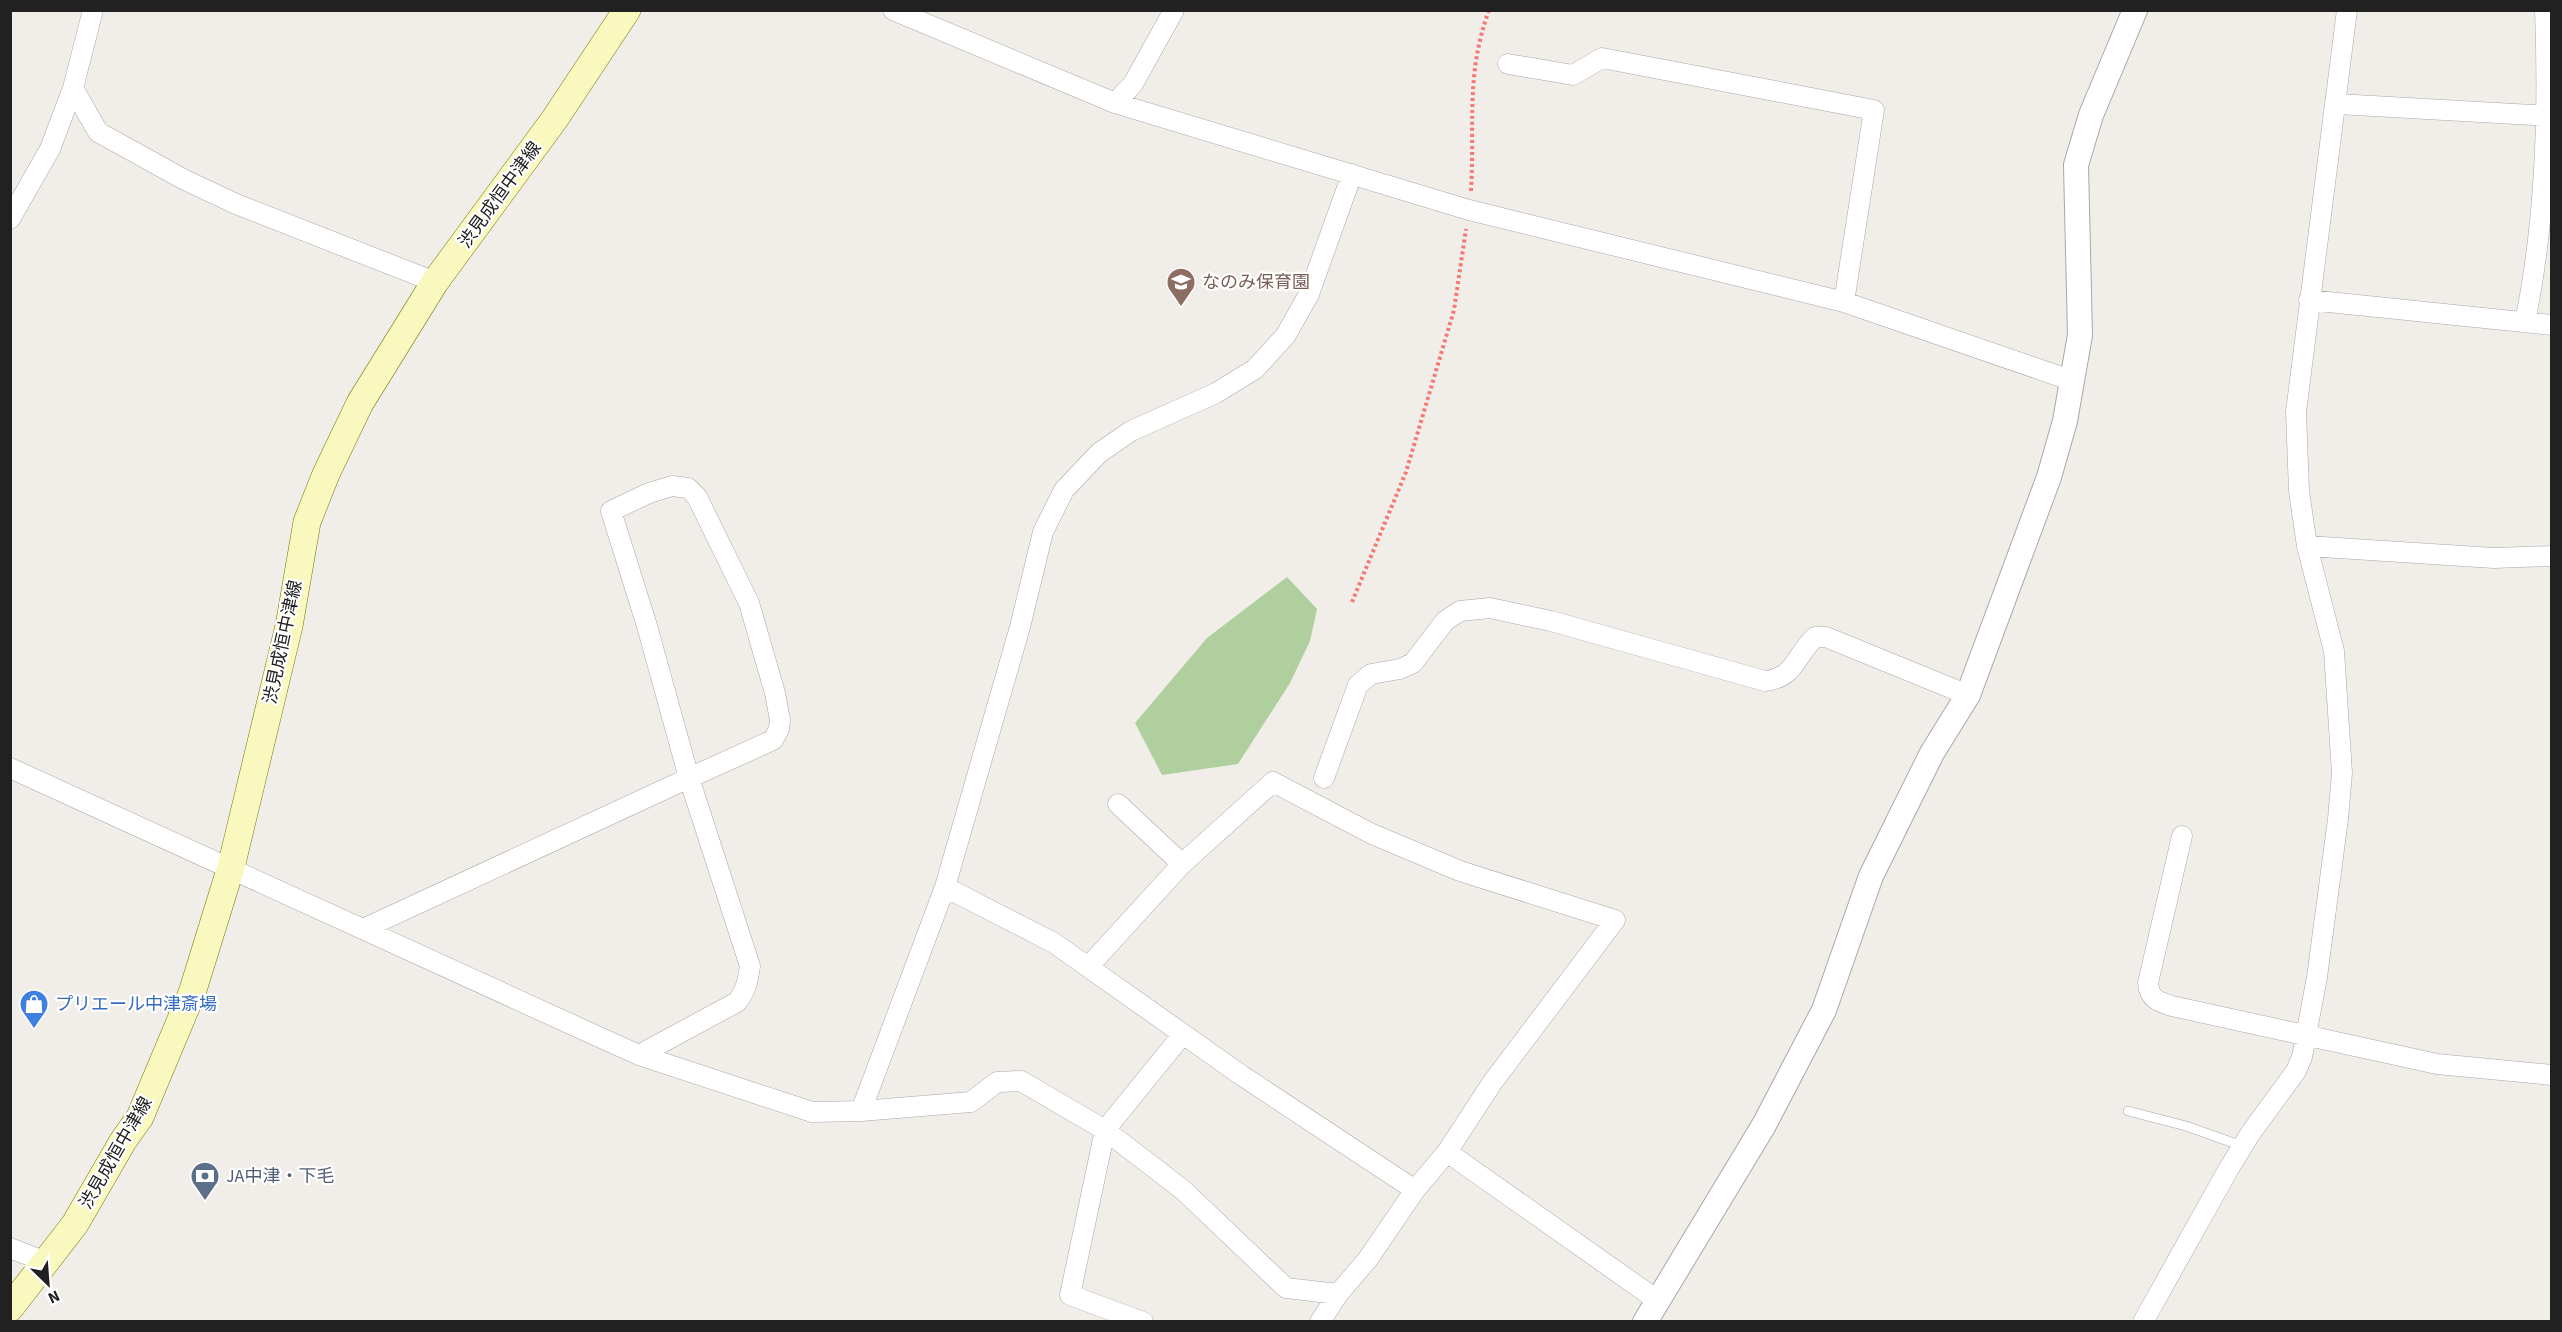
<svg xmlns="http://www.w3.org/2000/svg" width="2562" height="1332" font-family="'Source Sans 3','Noto Sans JP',sans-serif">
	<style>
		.forest { fill: #afcf9e }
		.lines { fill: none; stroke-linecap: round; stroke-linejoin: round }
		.service-casing { stroke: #a8a8a8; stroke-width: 10 }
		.minor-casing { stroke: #a8a8a8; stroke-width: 21 }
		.tertiary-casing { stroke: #a8a8a8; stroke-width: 26 }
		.secondary-casing { stroke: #737907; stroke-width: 28 }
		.path { stroke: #f77873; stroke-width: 4; stroke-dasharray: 3 3; stroke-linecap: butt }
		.service { stroke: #fff; stroke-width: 9 }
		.minor { stroke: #fff; stroke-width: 20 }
		.tertiary { stroke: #fff; stroke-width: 24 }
		.secondary { stroke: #f9f8be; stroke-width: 27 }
		.labels { text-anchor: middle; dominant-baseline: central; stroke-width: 4.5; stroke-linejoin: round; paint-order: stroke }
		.street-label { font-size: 18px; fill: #212121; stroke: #fff }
		.education-label { font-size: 18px; fill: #785e54; stroke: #fff; text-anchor: start }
		.shop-label { font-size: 18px; fill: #366cbe; stroke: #fff; text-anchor: start }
		.service-label { font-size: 18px; fill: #4e5e75; stroke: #fff; text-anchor: start }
	</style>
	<rect width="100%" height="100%" fill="#f1ede8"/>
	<!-- forest -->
	<path class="forest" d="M1287 577 1317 609 1310 641 1290 683 1238 764 1162 775 1135 723 1207 638Z"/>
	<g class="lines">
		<!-- service casing -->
		<g class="service-casing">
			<path id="service" d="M2128 1111 2186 1126 2242 1146"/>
		</g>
		<!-- minor casing -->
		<g class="minor-casing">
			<path id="minor" d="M893 10 1115 103 1469 210 1844 302 2073 381
				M1508 64 1573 75 1602 58 1874 110 1844 302
				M73 88 98 132 183 179 236 204 435 282
				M1115 103 1133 84 1174 10
				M2337 104 2552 116
				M10 219 50 149 73 88 93 10
				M2309 300 2552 325
				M2525 322C2546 220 2549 114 2545 10
				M672 486 688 488 697 497 749 603 775 693 780 720 779 729 773 740 689 778 647 626 611 511 649 493Z
				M2307 546 2494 558 2552 556
				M10 768 599 1037 639 1055 812 1112 861 1111 971 1102 997 1082 1021 1081 1105 1130 1183 1190 1286 1288 1338 1294
				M1324 778 1358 685 1371 674 1400 669 1413 663 1445 621 1460 611 1490 608 1551 621 1765 681C1795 678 1795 656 1815 637H1826L1968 695
				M1118 804 1182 864
				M2182 836 2148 983C2149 999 2159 1002 2172 1006L2437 1064 2552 1075
				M945 887 1054 943 1241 1075 1415 1190
				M363 929 689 778 750 966C748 980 746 991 737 1002L639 1055
				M1088 967 1182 864 1273 782 1372 834 1460 871 1615 920 1492 1083 1447 1152 1415 1190 1368 1259 1338 1294 1320 1322
				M861 1111 945 887 1020 627 1043 532 1064 490 1099 453 1131 431 1216 393 1255 369 1286 335 1309 294 1352 174
				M1447 1152 1657 1300
				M10 1248 46 1262
				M1143 1322 1070 1295 1105 1130 1183 1034
				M2143 1322 2228 1170 2250 1134 2296 1071 2302 1057 2317 977 2338 819 2342 773 2334 651 2307 546 2299 491 2296 412 2347 10"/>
		</g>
		<!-- tertiary casing -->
		<g class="tertiary-casing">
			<path id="tertiary" d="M1645 1322 1764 1125 1824 1010 1871 876 1932 753 1968 695 2049 477 2065 421 2080 335 2076 165 2091 115 2135 10"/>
		</g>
		<!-- secondary casing -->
		<g class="secondary-casing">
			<path id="secondary" d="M10 1308 75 1224 123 1141 140 1117 192 993 231 867 289 626 307 522 326 474 360 403 435 282 554 120 627 10"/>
		</g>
		<!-- path -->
		<path class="path" d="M1471 191C1475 125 1465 77 1489 10
			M1352 602 1406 472 1454 310 1466 229"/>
		<!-- service -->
		<use href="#service" class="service"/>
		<!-- minor -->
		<use href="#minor" class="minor"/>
		<!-- tertiary -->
		<use href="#tertiary" class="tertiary"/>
		<!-- secondary -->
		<use href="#secondary" class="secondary"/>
	</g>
	<!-- icons -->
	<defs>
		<g id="school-pin" transform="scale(1.5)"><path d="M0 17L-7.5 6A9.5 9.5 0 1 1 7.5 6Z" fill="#8d6e63" stroke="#fff"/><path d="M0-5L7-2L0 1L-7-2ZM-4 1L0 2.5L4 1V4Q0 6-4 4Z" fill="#fff"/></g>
		<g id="shop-pin" transform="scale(1.5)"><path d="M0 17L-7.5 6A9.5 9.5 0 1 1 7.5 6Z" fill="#3f7fe0" stroke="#fff"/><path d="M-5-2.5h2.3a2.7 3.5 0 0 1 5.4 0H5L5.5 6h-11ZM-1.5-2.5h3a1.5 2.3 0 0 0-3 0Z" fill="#fff"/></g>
		<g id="bank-pin" transform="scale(1.5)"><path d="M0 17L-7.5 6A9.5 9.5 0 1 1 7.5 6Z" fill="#5c6f8a" stroke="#fff"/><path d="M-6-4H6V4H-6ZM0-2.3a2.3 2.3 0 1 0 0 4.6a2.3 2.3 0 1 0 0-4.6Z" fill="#fff"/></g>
	</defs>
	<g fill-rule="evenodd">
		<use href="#school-pin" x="1181" y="282"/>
		<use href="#shop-pin" x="34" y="1004"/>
		<use href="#bank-pin" x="205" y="1176"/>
	</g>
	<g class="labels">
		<!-- street labels -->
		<g class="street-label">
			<text transform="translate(500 195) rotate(-54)">渋見成恒中津線</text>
			<text transform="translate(283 642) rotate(-78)">渋見成恒中津線</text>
			<text transform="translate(116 1153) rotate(-60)">渋見成恒中津線</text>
		</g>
		<!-- education labels -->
		<g class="education-label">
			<text x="1202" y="282">なのみ保育園</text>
		</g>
		<!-- shop labels -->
		<g class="shop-label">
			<text x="55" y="1004">プリエール中津斎場</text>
		</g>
		<!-- service labels -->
		<g class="service-label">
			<text x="226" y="1176">JA中津・下毛</text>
		</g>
	</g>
	<!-- border -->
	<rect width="2562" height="1332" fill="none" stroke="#212121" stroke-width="24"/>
	<!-- north arrow -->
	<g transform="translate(48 1284) rotate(155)" stroke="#ffffff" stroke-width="4.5" paint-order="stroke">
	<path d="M0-4.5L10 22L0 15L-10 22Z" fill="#212121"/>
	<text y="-9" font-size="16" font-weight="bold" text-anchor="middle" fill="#212121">N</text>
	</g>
</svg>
